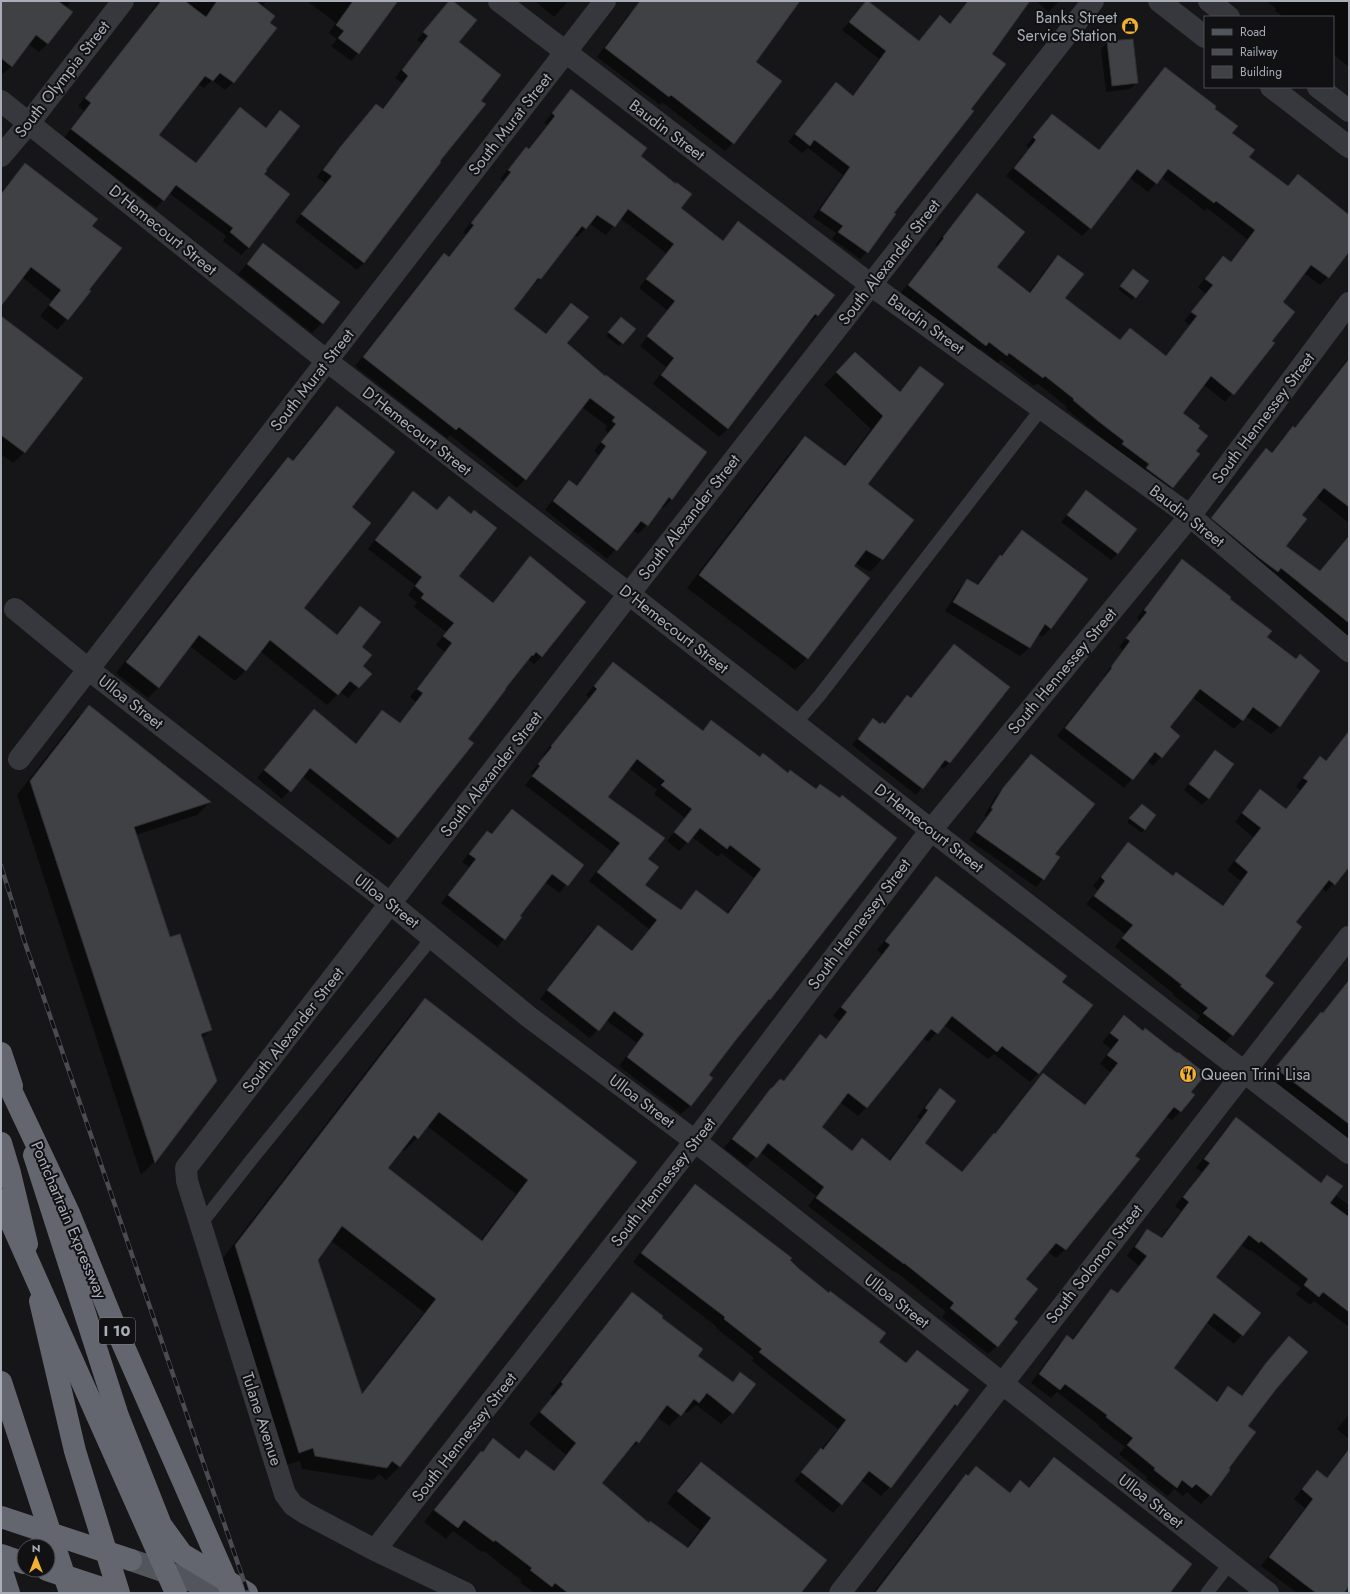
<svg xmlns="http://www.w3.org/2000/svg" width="1350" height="1594" font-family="Jost,sans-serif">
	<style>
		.shadow { fill: #0007; fill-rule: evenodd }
		.building { fill: #404145; stroke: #303034; fill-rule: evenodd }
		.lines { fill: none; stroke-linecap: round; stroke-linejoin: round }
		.lane { stroke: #37383d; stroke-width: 13 }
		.street { stroke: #37383d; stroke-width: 22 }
		.primary { stroke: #53555c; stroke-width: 22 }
		.highway { stroke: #63666e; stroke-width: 22 }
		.rail-casing { stroke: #4a4c52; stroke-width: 4.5 }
		.rail { stroke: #111113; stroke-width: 3; stroke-dasharray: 9; stroke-linecap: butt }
		.highway-bridge { stroke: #63666e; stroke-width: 22 }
		.labels { text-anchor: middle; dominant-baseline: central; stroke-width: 4; stroke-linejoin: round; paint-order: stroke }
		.shield { fill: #111113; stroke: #7b7e86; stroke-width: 1 }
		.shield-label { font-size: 15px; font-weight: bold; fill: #a8adb8 }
		.poi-label { font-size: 16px; fill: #a8adb8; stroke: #111113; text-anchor: end }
		.street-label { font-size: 16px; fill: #a8adb8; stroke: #111113 }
	</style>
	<rect width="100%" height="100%" fill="#161618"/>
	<!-- shadow -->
	<path class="shadow" d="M1 1H71L66 8 72 12 47 44 39 52 28 44 12 66 3 74 1 73Z
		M159 1H266L262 7 269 23 275 28 233 83 225 90 212 80 204 88 198 84 158 135 195 164 240 109 265 128 280 111 263 174 249 247 241 255 223 241 226 236 169 193 156 208 64 138 84 111 78 106 152 12 151 11Z
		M307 1H397L358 53 351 61 331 46 337 39 329 33 336 23Z
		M450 1H452L458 42 480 101 439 161 364 263 357 270 295 222 325 183 317 177 334 154 369 112 376 105 382 109 402 83 395 78 422 43 417 40Z
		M535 1H568L554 17Z
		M644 1H799L754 62 733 143 725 151 662 102 660 105 597 57 628 15Z
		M867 1 918 42 940 16 950 24 967 1H1029L991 54 893 213 867 252 860 259 832 239 836 233 813 217 843 175 808 148 802 153 788 142 836 83 852 96 879 59 842 30Z
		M1036 1H1059L1049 12Z
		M1267 1H1349V67L1333 54V17H1283L1275 11 1276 9Z
		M1108 42 1137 82 1130 89 1106 92 1101 49Z
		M1165 68 1213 109 1248 157 1287 187 1298 175 1349 216V250L1328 277 1320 285 1304 273 1282 303 1271 341 1273 343 1225 402 1204 385 1182 414 1197 429 1195 451 1198 454 1172 488 1165 496 1115 453 1117 450 1066 409 1067 407 1037 383 1034 386 1001 360 998 363 981 349 977 353 900 294 937 246 935 245 977 194 995 267 1028 293 1050 264 1058 256 1064 299 1119 341 1130 329 1165 356 1190 325 1184 321 1206 294 1198 287 1223 257 1230 262 1247 239 1207 208 1205 211 1161 177 1148 192 1130 178 1090 228 1082 236 1006 176 1029 148 1026 146 1052 115 1098 151 1157 76Z
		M571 90 640 156 680 208 722 241 738 222 833 295 817 316 808 324 807 323 728 429 719 437 653 384 666 367 640 346 667 310 639 288 666 253 620 218 606 235 590 224 577 237 574 235 540 279 531 287H530L513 309 545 334 571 304 566 343 672 499 663 508 661 506 647 525 638 534 633 530 607 559 545 510 560 490 569 481 575 487 599 455 594 451 608 433 605 430 607 426 582 407 525 479 517 488 450 435 447 438 355 366 435 263 444 254 448 257 466 234 463 232 503 181 500 179 518 157 526 148 528 149 547 125 544 123Z
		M25 164 91 226 88 290 67 319 57 330 40 316 52 301 22 277 1 304V192Z
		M263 245 322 323 312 333 238 274Z
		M1131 274 1147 281 1132 300 1118 289Z
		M618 321 634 330 619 346 606 336Z
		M1 328 81 379 24 453 13 463 1 454Z
		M855 354 899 392 908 380 920 367 866 484 882 559 870 572 855 563 807 658 795 670 687 588 792 450 805 437 843 466 871 429 824 385Z
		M1349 357V523L1316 497 1301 516 1285 546 1319 572 1349 535V633L1346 636 1203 527 1258 458 1266 449 1271 453 1284 436 1293 428 1294 429Z
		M337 408 350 508 302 608 336 635 349 618 360 607 361 666 370 674 348 698 340 692 327 705 260 651 246 670 235 681 190 646 159 687 148 698 116 673 181 589 277 469 288 458 292 461 326 418Z
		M1086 491 1118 553 1111 560 1061 522Z
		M413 493 436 511 449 497 458 576 492 603 530 557 542 656 534 664 528 659 524 663 467 739 472 743 397 837 389 845 302 776 282 799 257 778 314 711 355 744 374 719 382 711 399 723 416 702 410 697 445 652 436 645 446 632 414 607 417 602 408 595 415 585 368 549 405 500Z
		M1022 531 1051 628 1042 637 1038 634 1029 648 1020 656 945 611 959 589 968 580 976 585 992 565 1001 556Z
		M1182 561 1229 599 1266 637 1280 726 1271 734 1246 716 1234 729 1192 697 1169 728 1179 736 1153 766 1147 761 1124 788 1057 736 1105 676H1104L1123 650 1119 647 1139 621 1137 618 1174 569Z
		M954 645 1008 687 949 763 943 769 939 766 916 795 852 745 873 720 880 725H884L901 702 907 696 910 698Z
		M613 663 702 731 711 722 760 758 770 999 761 1008 708 1075 711 1078 690 1106 681 1114 619 1066 637 1043 606 1020 590 1038 540 999 589 934 598 926 631 952 649 929 589 881 612 852 525 785 533 775 531 773 544 756 543 755 589 698 586 695ZM629 768 657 790 654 794 685 818 667 841 679 851 692 837 718 857 721 853 754 878 726 914 696 891 679 911 644 885 647 859 607 797Z
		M89 706 210 802 197 815 136 835 169 938 211 1030 202 1038 216 1081 154 1162 141 1175 17 795 76 719Z
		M1346 736 1349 738V865L1326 892 1321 888 1295 923 1232 1035 1224 1043 1196 1022 1200 1016 1173 995 1174 994 1115 947 1125 934 1086 904 1098 890 1093 886 1120 852 1128 843 1172 877 1221 907 1241 881 1227 870 1253 837 1235 822 1252 799 1261 791 1285 810 1300 790 1296 787 1312 766 1320 758 1325 761Z
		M1215 751 1209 798 1202 805 1184 790Z
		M1024 763 1054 854 1043 879 1036 887 969 840 986 817 984 816 995 797Z
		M1142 805 1155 815 1142 833 1127 822Z
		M512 810 582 865 559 893 545 882 518 916 504 939 497 947 441 903 469 867 462 862 480 840 487 832 491 835Z
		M936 877 1061 982 1039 1073 1030 1082 994 1054 988 1059 944 1025 928 1042 923 1038 866 1108 858 1116 840 1102 821 1127 851 1151 862 1140 888 1161 920 1119 917 1117 931 1098 940 1090 924 1143 961 1172 993 1136 1034 1083 1043 1075 1084 1105 1110 1072 1100 1064 1111 1049 1102 1042 1124 1017 1189 1093 1194 1096 1172 1120 1166 1116 1134 1156 1139 1160 1065 1250 1056 1258 1047 1251 1024 1280 1013 1319 997 1346 988 1354 942 1317 946 1312 895 1271 894 1272 808 1206 816 1196 760 1152 747 1166 724 1148 763 1098 780 1080 783 1082 812 1044 820 1036 825 1039 840 1021 833 1016 882 954 877 950 928 886Z
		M1349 979V1139L1268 1077 1313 1022 1322 1014Z
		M425 999 636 1162 399 1467 386 1480 379 1474 373 1480 302 1469 300 1461 286 1465 222 1259 412 1012ZM427 1126 516 1194 480 1241 386 1168 402 1149 404 1151 417 1138ZM330 1240 424 1312 361 1394 317 1260Z
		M1236 1118 1320 1183 1328 1176 1335 1195 1349 1205V1327L1314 1301 1310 1305 1296 1294 1301 1288 1251 1250 1250 1251 1240 1244 1214 1277 1260 1314 1234 1344 1206 1322 1173 1369 1215 1402 1228 1387 1241 1396 1258 1373 1280 1346 1277 1388 1247 1427 1227 1469 1210 1495 1201 1504 1187 1492 1183 1496 1174 1489 1168 1496 1146 1479 1147 1477 1119 1454 1125 1447 1098 1426 1099 1425 1057 1392 1051 1398 1031 1383 1058 1345 1067 1337 1071 1340 1103 1299 1112 1290 1117 1294 1139 1266 1127 1256 1139 1239 1147 1230 1160 1238 1181 1211 1175 1206 1202 1172 1196 1168 1227 1127Z
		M695 1185 789 1261 878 1342 905 1364 917 1351 957 1405 947 1413 890 1487 881 1496 861 1480 833 1513 794 1481 838 1429 752 1361 754 1358 716 1328 717 1327 633 1262 686 1194Z
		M632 1293 660 1318 696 1356 732 1382 740 1373 732 1413 721 1424 696 1405 687 1413 684 1411 669 1426 657 1417 638 1442 626 1453 600 1483 649 1524 686 1548 700 1530 667 1503 689 1474 701 1463 800 1593H534L520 1582 521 1580 484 1551 482 1552 453 1531 446 1539 424 1522 470 1463 493 1440 518 1459 526 1452 553 1471 566 1455 529 1424 553 1396 550 1394 621 1305Z
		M1349 1414V1439L1337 1429Z
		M1349 1448V1584L1342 1593H1297L1261 1566 1305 1508 1294 1499 1317 1471 1326 1478Z
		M1054 1458 1169 1593H873L953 1489 976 1468 1009 1493 1020 1482 1028 1488 1041 1471Z"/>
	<!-- building -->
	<path class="building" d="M1 1H58L73 12 48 44 36 35 12 67 1 58Z
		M161 1H185L206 17 217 1H256L275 16 270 23 277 28 234 83 220 73 213 81 205 76 159 135 196 163 240 107 266 128 280 110 300 126 266 170 267 171 264 174 290 194 249 248 230 232 233 228 176 185 164 201 71 129 91 103 85 98Z
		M353 1H398L359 54 338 38 344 31 336 25Z
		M449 1H453L477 20 459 42 501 75 481 101 486 104 440 161 441 162 364 263 301 214 332 176 323 170 341 146 376 104 383 109 408 76 402 70 428 36 423 32Z
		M640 1H800L756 62 782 81 734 144 671 95 669 97 605 48Z
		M866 1H868L919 41 940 15 950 24 968 1H1030L992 54 1006 64 971 109 974 111 894 213 896 214 868 253 838 232 843 226 820 210 850 167 816 141 814 140 810 146 795 134 836 82 853 96 886 51 849 22Z
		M1133 39 1138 83 1112 86 1107 41Z
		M1165 67 1216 106 1215 109 1238 126 1232 133 1255 150 1249 157 1288 186 1298 174 1349 215V252L1329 278 1311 265 1283 302 1295 312 1272 341 1275 343 1234 395 1211 376 1183 413 1200 426 1198 428 1208 436 1196 451 1200 454 1173 488 1146 468 1149 464 1122 444 1124 441 1098 421 1073 400 1074 399 1045 376 1043 378 1009 353 1007 356 989 342 986 346 908 285 944 238 943 237 977 193 1025 232 997 267 1030 293 1058 255 1084 274 1065 298 1120 340 1130 328 1166 356 1197 316 1191 312 1213 285 1205 279 1223 256 1231 262 1255 230 1216 201 1214 203 1168 169 1157 184 1137 169 1091 229 1014 168 1036 140 1033 137 1052 114 1099 150Z
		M571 89 647 148 641 156 676 184V182L692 194 681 208 723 241 738 221 835 295 818 316 815 314 728 429 661 375 674 358 647 336 675 301 646 279 674 244 628 209 615 227 597 215 586 229 582 226 541 279 538 278 514 309 546 334 571 303 589 317 567 343 605 376 606 375 707 452 672 500 669 497 648 526 641 521 617 551 553 501 569 480 577 486 606 446 601 442 616 424 612 421 615 417 590 398 526 480 459 427 456 430 363 357 444 253 449 257 474 225 471 223 511 172 508 170 526 147 529 149 555 116 552 113Z
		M25 163 98 219 92 226 122 248 89 290 91 291 68 320 49 305 61 290 31 267 1 306V194Z
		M263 243 340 302 323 324 247 264Z
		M1133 269 1149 281 1136 298 1120 286Z
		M1 316 83 378 25 453 1 435Z
		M621 317 636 329 623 344 608 332Z
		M855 352 900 392 920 366 944 384 868 484 914 520 883 560 866 550 854 566 870 578 808 659 699 575 805 436 845 466 883 416 836 372Z
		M1349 359V507L1324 488 1302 515 1307 519 1286 546 1320 571 1349 536V623L1281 568 1278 572 1258 557 1211 518 1266 448 1272 453 1293 426 1295 428Z
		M337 406 395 452 352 507 371 523 304 608 337 635 360 606 381 622 362 647 372 655 363 666 372 674 359 688 350 681 338 695 270 640 246 671 199 635 159 688 126 662 192 577 288 457 293 461Z
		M1086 490 1137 529 1118 554 1067 515Z
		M413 491 437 510 449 496 471 514 474 510 497 528 459 576 493 603 530 556 586 602 542 657 536 652 533 656 532 655 505 689H506L468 739 474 743 398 838 310 768 291 792 264 770 314 709 356 744 382 710 400 723 423 693 417 689 452 643 443 636 454 623 421 598 424 594 415 586 422 577 375 540Z
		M1022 530 1088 579 1051 629 1045 624 1030 648 953 602 967 579 978 585 1000 555 1002 556Z
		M1182 559 1231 597 1230 599 1272 631 1267 637 1296 659 1300 654 1320 671 1280 727 1253 707 1243 721 1200 689 1170 727 1180 736 1162 758 1155 752 1133 780 1065 728 1112 668 1111 667 1130 641 1126 638 1147 612 1144 610Z
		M954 644 1010 687 950 763 945 760 923 789 858 739 873 718 880 724 882 722 885 724 907 695 911 698Z
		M613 662 703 731 711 720 760 757 763 753 788 773 790 770 816 789 820 784 840 798 842 795 897 838 770 1000 769 999 735 1041 709 1075 713 1078 691 1106 627 1057 644 1034 614 1011 599 1031 547 990 598 925 632 951 657 920 597 872 620 843 532 776 540 766 538 764 552 747 551 746 597 689 594 686ZM637 759 665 781 661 785 692 809 674 832 688 843 700 828 727 849 730 845 761 869 728 914 696 890 681 910 645 885 659 867 648 859 665 838 608 797Z
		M89 705 211 802 134 827 170 937 180 934 212 1030 201 1034 217 1081 155 1163 30 781Z
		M1349 731V867L1335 885 1329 880 1296 922 1302 927 1265 976 1274 983 1233 1036 1203 1013 1208 1008 1180 986 1182 985 1122 938 1133 925 1094 896 1105 881 1101 877 1128 842 1173 876 1176 872 1223 906 1248 872 1235 861 1261 828 1242 813 1260 789 1286 809 1308 781 1303 778 1320 756 1326 761Z
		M1215 750 1234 764 1209 799 1189 784Z
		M1031 754 1095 804 1055 854 1060 857 1044 880 976 832 993 809 991 808 1003 788Z
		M1142 804 1156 815 1145 830 1129 818Z
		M512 809 584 865 568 886 552 874 520 916 522 917 505 940 448 895 476 859 469 854 487 831 492 834Z
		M936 876 1067 976 1062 982 1093 1005 1039 1074 1002 1046 997 1052 952 1016 938 1034 931 1029 867 1108 848 1093 822 1127 852 1151 862 1138 890 1161 928 1110 925 1108 940 1088 956 1101 925 1143 962 1172 994 1133 995 1134 1043 1073 1085 1105 1118 1063 1107 1055 1119 1040 1110 1033 1124 1015 1143 1031 1145 1028 1177 1053 1178 1052 1206 1074 1191 1092 1195 1095 1181 1112 1174 1107 1135 1156 1140 1159 1066 1250 1056 1243 1026 1279 1038 1289 1014 1319 1018 1322 998 1347 950 1308 954 1303 904 1263V1264L816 1198 824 1187 768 1143 757 1158 732 1139 771 1088H772L780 1079 784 1081 820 1034 826 1039 847 1012 841 1007 890 945 885 941Z
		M1349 980V1124L1275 1068 1321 1012 1323 1013Z
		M425 998 637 1162 400 1467 392 1461 387 1468 315 1456 313 1448 299 1453 235 1245ZM439 1112 528 1180 482 1241 388 1168 414 1135 418 1139ZM342 1226 436 1299 362 1394 318 1260Z
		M1236 1117 1321 1183 1327 1175 1343 1186 1330 1203 1349 1217V1312L1323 1292 1319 1297 1304 1285 1308 1279 1261 1241 1259 1243 1249 1235 1216 1277 1261 1313 1243 1336 1214 1313 1174 1368 1217 1402 1228 1386 1242 1396 1266 1363 1289 1336 1308 1352 1277 1388 1248 1426 1256 1432 1229 1468 1230 1470 1211 1496 1196 1484 1192 1488 1182 1480 1177 1488 1154 1470 1155 1468 1127 1445 1133 1438 1106 1417 1107 1415 1065 1384 1060 1390 1039 1374 1067 1335 1073 1340 1111 1289 1118 1293 1147 1256 1135 1247 1147 1229 1162 1238 1189 1202 1183 1197 1210 1163 1204 1159Z
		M695 1184 792 1258 790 1260 798 1268 829 1293 830 1291 886 1333 879 1342 906 1363 917 1350 969 1390 957 1406 955 1404 891 1488 869 1471 842 1505 801 1472 821 1448 823 1450 846 1420 759 1352 762 1349 724 1319 725 1317 641 1253Z
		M632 1292 663 1316 662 1318 703 1349 698 1356 733 1382 740 1372 756 1384 733 1414 707 1393 699 1403 694 1399 681 1416 667 1405 639 1443 636 1441 602 1483 649 1523 650 1521 688 1548 711 1518 677 1491 701 1462 827 1560 801 1593H568L555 1583 552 1587 530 1570 532 1568 495 1540 494 1542 464 1520 458 1528 434 1510 481 1451 483 1452 493 1438 519 1459 526 1450 554 1471 576 1443 540 1412 563 1384 561 1382Z
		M1349 1449V1586L1344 1593H1316L1269 1557 1313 1499 1302 1489 1317 1470 1327 1478Z
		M1054 1457 1192 1564 1170 1593H875L966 1474 968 1476 976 1466 1010 1493 1020 1480 1029 1488Z"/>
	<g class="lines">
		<!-- lane -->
		<path class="lane" d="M795 724 820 695 1042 408
			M200 1225 252 1159 432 938
			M1207 1593 1230 1563"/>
		<!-- street -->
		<path class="street" d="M499 1 871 285 1190 516 1349 651
			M1159 1 1205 37
			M1209 1 1229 17
			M1271 87 1349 147
			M1318 87 1349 111
			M1 101 327 361 629 594 931 830 1349 1153
			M1 156 29 123 123 1
			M15 609 88 669 391 904 529 1017 695 1141 1268 1593
			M19 759 605 1
			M375 1550 695 1141 931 830 1190 516 1349 303
			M465 1593 375 1550 305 1513 293 1505 285 1494 187 1181 186 1168 629 594 1093 1
			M840 1593 1349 937"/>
		<!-- primary -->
		<path class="primary" d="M131 1560 227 1593"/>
		<!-- highway -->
		<path class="highway" d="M1 1053 12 1086
			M1 1143 10 1173 27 1244
			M34 1155 118 1416 161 1525 182 1554 247 1593
			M40 1301 75 1451 119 1593
			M1 1382 70 1593
			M1 1555 24 1563
			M1 1568 9 1593"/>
		<!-- rail casing -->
		<g class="rail-casing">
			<path id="rail" d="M1 866 24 940 248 1593"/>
		</g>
		<!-- rail -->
		<use href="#rail" class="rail"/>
		<!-- highway-bridge -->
		<path class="highway-bridge" d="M1 1069 69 1213 114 1324 232 1593
			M1 1200 176 1593
			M1 1517 131 1560
			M47 1570 117 1593"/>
	</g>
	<!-- icons -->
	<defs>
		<g id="shop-disc" transform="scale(0.9)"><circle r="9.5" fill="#f2b134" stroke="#111113"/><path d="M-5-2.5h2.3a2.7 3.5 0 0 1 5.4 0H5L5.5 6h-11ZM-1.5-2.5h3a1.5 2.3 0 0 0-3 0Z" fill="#111"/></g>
		<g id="restaurant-disc" transform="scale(0.9)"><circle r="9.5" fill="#f2b134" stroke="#111113"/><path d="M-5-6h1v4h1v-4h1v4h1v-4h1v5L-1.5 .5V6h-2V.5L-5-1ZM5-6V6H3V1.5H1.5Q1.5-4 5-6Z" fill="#111"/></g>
	</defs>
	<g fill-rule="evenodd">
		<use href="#shop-disc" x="1130" y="26"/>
		<use href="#restaurant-disc" x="1188" y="1074"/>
	</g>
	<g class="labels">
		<!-- shield labels -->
		<rect class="shield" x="99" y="1318" width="36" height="26" rx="3"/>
		<g class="shield-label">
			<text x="117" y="1331">I 10</text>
		</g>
		<!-- poi labels -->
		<g class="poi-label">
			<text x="1117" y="17">Banks Street<tspan x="1117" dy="18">Service Station</tspan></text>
			<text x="1201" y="1074" text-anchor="start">Queen Trini Lisa</text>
		</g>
		<!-- street labels -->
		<g class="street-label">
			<text transform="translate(62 79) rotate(-52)">South Olympia Street</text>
			<text transform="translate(510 124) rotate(-52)">South Murat Street</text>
			<text transform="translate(667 130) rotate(37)">Baudin Street</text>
			<text transform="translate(163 230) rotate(39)">D'Hemecourt Street</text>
			<text transform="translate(889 262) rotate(-52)">South Alexander Street</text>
			<text transform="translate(926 324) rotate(36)">Baudin Street</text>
			<text transform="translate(312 380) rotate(-52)">South Murat Street</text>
			<text transform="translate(1263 418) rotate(-53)">South Hennessey Street</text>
			<text transform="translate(417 431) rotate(38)">D'Hemecourt Street</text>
			<text transform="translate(1187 516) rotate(38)">Baudin Street</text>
			<text transform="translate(689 517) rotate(-52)">South Alexander Street</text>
			<text transform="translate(674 629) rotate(38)">D'Hemecourt Street</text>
			<text transform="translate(1062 671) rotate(-50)">South Hennessey Street</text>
			<text transform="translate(131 702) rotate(38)">Ulloa Street</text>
			<text transform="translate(491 774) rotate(-52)">South Alexander Street</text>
			<text transform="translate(929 828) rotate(38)">D'Hemecourt Street</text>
			<text transform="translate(387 901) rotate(38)">Ulloa Street</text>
			<text transform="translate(859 924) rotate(-53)">South Hennessey Street</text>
			<text transform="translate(293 1030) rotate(-52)">South Alexander Street</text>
			<text transform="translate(642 1101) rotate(37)">Ulloa Street</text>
			<text transform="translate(663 1182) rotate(-52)">South Hennessey Street</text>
			<text transform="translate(69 1220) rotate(67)">Pontchartrain Expressway</text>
			<text transform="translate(1094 1264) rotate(-52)">South Solomon Street</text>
			<text transform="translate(897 1301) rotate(38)">Ulloa Street</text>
			<text transform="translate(262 1419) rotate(72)">Tulane Avenue</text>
			<text transform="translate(464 1437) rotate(-52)">South Hennessey Street</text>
			<text transform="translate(1151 1501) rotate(38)">Ulloa Street</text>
		</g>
	</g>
	<!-- border -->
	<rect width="1350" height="1594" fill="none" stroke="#a8adb8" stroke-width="4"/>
	<!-- legend -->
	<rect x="1204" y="16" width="130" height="72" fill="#111113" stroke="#4d4f55"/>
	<rect x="1212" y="29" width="20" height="6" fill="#53555c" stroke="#4d4f55"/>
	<text x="1240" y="36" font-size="12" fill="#a8adb8">Road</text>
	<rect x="1212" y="49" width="20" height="6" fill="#4a4c52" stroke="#4d4f55"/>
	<text x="1240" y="56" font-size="12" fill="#a8adb8">Railway</text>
	<rect x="1212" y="66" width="20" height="12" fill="#404145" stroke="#4d4f55"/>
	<text x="1240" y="76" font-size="12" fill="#a8adb8">Building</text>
	<!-- north arrow -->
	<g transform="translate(36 1558)"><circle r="19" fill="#111113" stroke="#4d4f55"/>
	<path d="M0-3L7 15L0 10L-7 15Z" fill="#f2b134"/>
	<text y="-6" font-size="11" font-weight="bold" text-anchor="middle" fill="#a8adb8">N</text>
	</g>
</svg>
